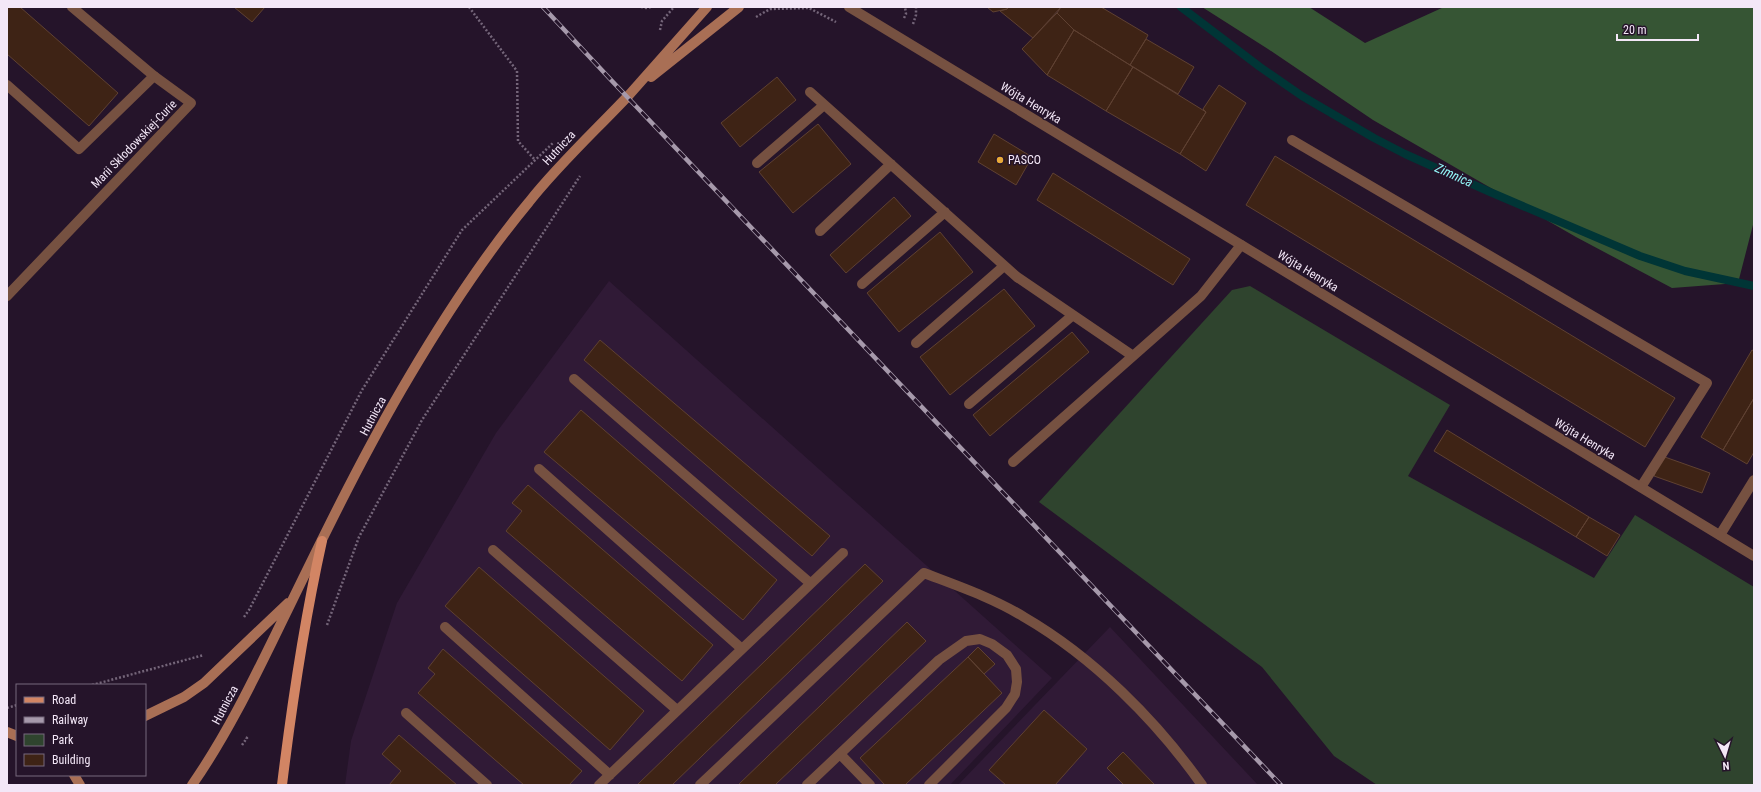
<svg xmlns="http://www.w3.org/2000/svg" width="1761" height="792" font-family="'Roboto Condensed',sans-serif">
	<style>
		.built { fill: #301a36 }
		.green { fill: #2f442e }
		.forest { fill: #365534 }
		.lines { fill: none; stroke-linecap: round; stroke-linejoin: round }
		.stream { stroke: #003536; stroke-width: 8 }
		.building { fill: #3e2315; stroke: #5f4132 }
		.path { stroke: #746579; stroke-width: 2.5; stroke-dasharray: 2 2; stroke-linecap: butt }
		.lane { stroke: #765141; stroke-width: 10 }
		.street { stroke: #765141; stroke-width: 10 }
		.secondary { stroke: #a96f55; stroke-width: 10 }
		.primary { stroke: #d28564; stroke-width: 10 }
		.rail-casing { stroke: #a699ab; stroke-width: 4.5 }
		.rail { stroke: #25142a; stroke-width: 3; stroke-dasharray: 9; stroke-linecap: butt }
		.poi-dot { fill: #e9aa38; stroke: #25142a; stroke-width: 1.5 }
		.labels { text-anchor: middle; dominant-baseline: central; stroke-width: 3; stroke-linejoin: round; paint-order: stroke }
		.street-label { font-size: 12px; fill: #f3e7f7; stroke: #25142a }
		.poi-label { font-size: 12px; fill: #f3e7f7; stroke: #25142a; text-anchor: start }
		.water-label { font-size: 13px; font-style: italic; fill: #92f5f7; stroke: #25142a }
	</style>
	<rect width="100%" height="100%" fill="#25142a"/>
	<!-- built -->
	<path class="built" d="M609 281 1052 678 950 785H345L351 741 397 603 496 433Z
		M1110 627 1258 785H958Z"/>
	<!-- green -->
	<path class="green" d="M1250 286 1450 405 1408 476 1594 578 1635 515 1754 587V785H1377L1334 756 1262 667 1039 502 1232 290Z"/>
	<!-- forest -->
	<path class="forest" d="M1202 7H1309L1365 43 1444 7H1754V221L1738 283 1672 288 1576 237 1373 120 1268 49Z"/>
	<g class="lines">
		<!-- stream -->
		<path class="stream" d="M1181 7 1260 67 1302 96 1374 138 1405 154 1490 192 1640 256 1685 271 1754 286"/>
	</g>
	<!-- building -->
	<path class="building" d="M7 7H20L118 93 89 126 7 54Z
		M234 7H265L252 22Z
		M987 7H1009L1007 9 993 12Z
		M1009 7H1061L1033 38 1000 11 1007 9Z
		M1061 7H1101L1148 35 1146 39 1130 65 1074 30 1057 13Z
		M1057 13 1074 30 1047 75 1022 49Z
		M1074 30 1133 67 1106 111 1047 75Z
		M1146 39 1194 67 1178 94 1130 65Z
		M1133 67 1206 112 1180 154 1106 111Z
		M777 77 796 100 740 147 721 123Z
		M1219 85 1246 103 1206 171 1180 154 1206 112 1203 109Z
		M818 124 851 164 793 213 759 172Z
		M994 134 1032 157 1016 185 978 162Z
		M1275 156 1675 398 1645 447 1246 205Z
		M1053 173 1190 259 1173 285 1037 200Z
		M894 197 911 216 846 273 830 255Z
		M940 232 973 272 899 332 867 293Z
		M1004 289 1035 326 950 395 920 357Z
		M1072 332 1089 352 990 436 973 415Z
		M600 340 830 536 812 556 584 360Z
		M1752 350 1754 351V398L1723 450 1701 437Z
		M1754 398V452L1747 464 1723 450Z
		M581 410 777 580 743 620 544 452Z
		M1447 430 1589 517 1576 537 1434 451Z
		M1662 456 1710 473 1702 493 1654 476Z
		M528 485 713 645 682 681 506 531 522 511 512 503Z
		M1589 517 1620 535 1607 556 1576 537Z
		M865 564 883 581 672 785H637Z
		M479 567 644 711 610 750 445 606Z
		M907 622 926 641 775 785H738Z
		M978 647 995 664 984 674 968 657Z
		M443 649 582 771 569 785H524L418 693 435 674 428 668Z
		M968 657 1002 693 905 785H885L860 758Z
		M1044 710 1087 749 1055 785H1006L989 770Z
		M399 735 457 785H389L401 771 382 754Z
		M1123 752 1155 785H1124L1107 768Z"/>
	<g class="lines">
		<!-- path -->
		<path class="path" d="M469 7 517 71 518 141 535 160
			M641 7 646 8 651 7
			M756 17 770 9 809 8 836 22
			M904 18 906 14 905 7
			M913 24 916 15V7
			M660 30 662 21 674 7
			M244 617 249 610 362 390 462 230 554 142
			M327 625 359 537 422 420 580 176
			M92 685 204 655
			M7 708 17 705
			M242 745 247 738 244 737"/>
		<!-- lane -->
		<path class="lane" d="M7 85 79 149 154 76
			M810 92 1017 277 1133 356
			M1292 140 1707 383 1641 487
			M757 163 824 105
			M820 231 891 164
			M862 284 945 212
			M916 343 1004 266
			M574 379 810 583
			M969 404 1073 315
			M1013 462 1201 296 1241 245
			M539 469 742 649
			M1720 535 1754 480
			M493 550 677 710
			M445 627 610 775
			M406 713 487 785
			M840 754 870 785
			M599 785 843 553
			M700 785 924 573C958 586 993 598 1024 617 1093 657 1156 720 1202 785
			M807 785 939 660 966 641 980 639 992 644 1007 655 1016 669 1017 682 1015 694 1006 708 929 785"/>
		<!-- street -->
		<path class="street" d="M849 7 1754 556
			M7 296 191 103 154 76 72 7"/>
		<!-- secondary -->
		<path class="secondary" d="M651 77 739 7
			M145 716 184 697 204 683 288 603
			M7 732 17 736
			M74 775 80 785
			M192 785C231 729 259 668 289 607 327 529 365 451 409 377 445 316 484 256 529 202 559 164 595 131 629 95 655 66 681 36 707 7"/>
		<!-- primary -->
		<path class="primary" d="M282 785C292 703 304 622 322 541"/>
		<!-- rail casing -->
		<g class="rail-casing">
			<path id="rail" d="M543 7 612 81 1281 785"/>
		</g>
		<!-- rail -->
		<use href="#rail" class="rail"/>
	</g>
	<!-- markers -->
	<circle class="poi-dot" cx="1000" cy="160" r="4"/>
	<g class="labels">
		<!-- street labels -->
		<g class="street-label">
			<text transform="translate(1031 103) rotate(31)">Wójta Henryka</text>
			<text transform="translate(134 144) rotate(-46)">Marii Skłodowskiej-Curie</text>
			<text transform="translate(559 148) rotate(-47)">Hutnicza</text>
			<text transform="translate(1308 271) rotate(31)">Wójta Henryka</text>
			<text transform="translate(373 416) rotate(-62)">Hutnicza</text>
			<text transform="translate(1585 439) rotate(31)">Wójta Henryka</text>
			<text transform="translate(225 705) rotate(-62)">Hutnicza</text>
		</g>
		<!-- poi labels -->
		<g class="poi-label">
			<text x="1008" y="160">PASCO</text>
		</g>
		<!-- water labels -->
		<g class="water-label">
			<text transform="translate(1454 175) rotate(24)">Zimnica</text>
		</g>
	</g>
	<!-- border -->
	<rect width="1761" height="792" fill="none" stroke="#f3e7f7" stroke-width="16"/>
	<!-- legend -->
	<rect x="16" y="684" width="130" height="92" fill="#25142a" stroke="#77687c"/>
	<rect x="24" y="697" width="20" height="6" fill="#d28564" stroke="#77687c"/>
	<text x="52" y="704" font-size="12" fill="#f3e7f7">Road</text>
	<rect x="24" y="717" width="20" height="6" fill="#a699ab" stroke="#77687c"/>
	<text x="52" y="724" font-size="12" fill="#f3e7f7">Railway</text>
	<rect x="24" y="734" width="20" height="12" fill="#2f442e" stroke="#77687c"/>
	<text x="52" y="744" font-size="12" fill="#f3e7f7">Park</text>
	<rect x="24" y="754" width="20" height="12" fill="#3e2315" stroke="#77687c"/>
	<text x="52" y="764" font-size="12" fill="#f3e7f7">Building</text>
	<!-- north arrow -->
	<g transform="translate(1725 756) rotate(175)" stroke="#25142a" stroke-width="3" paint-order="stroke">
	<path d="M0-3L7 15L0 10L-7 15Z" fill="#f3e7f7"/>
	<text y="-6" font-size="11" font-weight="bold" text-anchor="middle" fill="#f3e7f7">N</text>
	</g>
	<!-- scale -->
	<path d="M1617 34v6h81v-6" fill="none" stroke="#f3e7f7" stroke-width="2"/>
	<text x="1623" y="34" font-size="12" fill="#f3e7f7" stroke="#25142a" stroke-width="3" paint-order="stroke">20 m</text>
</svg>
